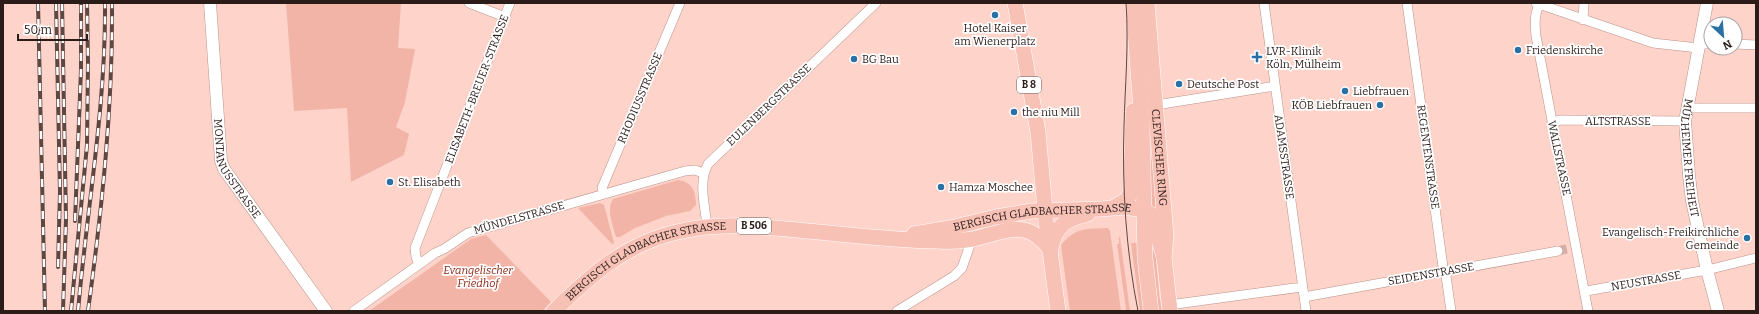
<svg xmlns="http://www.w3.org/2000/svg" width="1759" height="314" font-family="Bitter,serif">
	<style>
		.green { fill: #f1b4a7 }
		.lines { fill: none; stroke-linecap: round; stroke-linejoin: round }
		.minor-tunnel { stroke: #d4aea7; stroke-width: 9; stroke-dasharray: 9 4.5; stroke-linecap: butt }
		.minor-casing { stroke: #bb938a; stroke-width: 10 }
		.tertiary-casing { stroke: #bb938a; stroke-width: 13 }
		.primary-casing { stroke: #fff; stroke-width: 16 }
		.minor { stroke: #fff; stroke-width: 9 }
		.tertiary { stroke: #fff; stroke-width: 12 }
		.primary { stroke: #f7c1b6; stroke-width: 15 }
		.tram { stroke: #5d4743; stroke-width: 1 }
		.rail-casing { stroke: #5d4743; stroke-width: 4 }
		.rail { stroke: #fff; stroke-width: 2.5; stroke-dasharray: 8; stroke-linecap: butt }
		.poi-dot { fill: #2970a5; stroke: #fff; stroke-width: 1.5 }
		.labels { text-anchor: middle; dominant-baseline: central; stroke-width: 3.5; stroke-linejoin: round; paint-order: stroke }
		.shield { fill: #fff; stroke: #6b605e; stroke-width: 1 }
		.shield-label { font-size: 10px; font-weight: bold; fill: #2b1c19 }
		.poi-label { font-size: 11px; fill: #2b1c19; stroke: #fff; text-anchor: start }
		.street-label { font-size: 11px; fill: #2b1c19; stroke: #fff }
		.park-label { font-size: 11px; font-style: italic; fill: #8a2714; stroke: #fff }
	</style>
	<rect width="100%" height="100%" fill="#fed3ca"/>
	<!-- green -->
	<path class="green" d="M286 3H401L398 48 415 49 405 102 396 127 409 134 404 155 351 182 347 108 294 111Z
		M1142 3 1161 211 1151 206Z
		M678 180C692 182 696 191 696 205L690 211 666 216 635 228 620 237H616C613 226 606 210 613 199Z
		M600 203 604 205 614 243 612 244 578 208Z
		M1108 228 1110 231 1121 311H1070L1061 245C1076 227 1086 229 1108 228Z
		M1150 234H1154L1159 295 1162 311H1157Z
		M486 235 551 302 542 311H369L471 239Z
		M1119 237H1120L1130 311H1126V309L1117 244H1119Z
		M1131 243H1138L1144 311H1140Z"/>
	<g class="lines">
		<!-- minor-tunnel -->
		<path class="minor-tunnel" d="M1558 251 1571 248"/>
		<!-- minor casing -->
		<g class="minor-casing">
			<path id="minor" d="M469 3 505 17
				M1264 3 1306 311
				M1407 3 1443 267 1446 276 1451 311
				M1536 3 1653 43 1698 48
				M1539 5C1534 15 1535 25 1536 36L1588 311
				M1583 20 1584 3
				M1699 44H1711
				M1735 44 1756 45
				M1156 105 1275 86
				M1687 108H1756
				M1552 123 1560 120 1685 121
				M604 194 602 188 680 3
				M707 226C705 205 698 183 708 164L876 3
				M419 264 416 257 415 248 510 3
				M1586 291 1707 270 1756 258
				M1304 297 1558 251
				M1169 305 1302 287
				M354 311 435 253 444 249 468 233 685 171 695 170 703 173
				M897 311 954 276 962 268 972 239"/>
		</g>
		<!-- tertiary casing -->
		<g class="tertiary-casing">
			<g id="tertiary">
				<path id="s1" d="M210 3 221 161 224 169 326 311"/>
				<path id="s2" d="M1707 3 1685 121 1689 175 1692 201 1707 270 1718 311"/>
			</g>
		</g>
		<!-- primary casing -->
		<g class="primary-casing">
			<g id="primary">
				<path d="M1015 3 1038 132 1046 221 1058 311"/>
				<path d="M1133 3 1142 124 1145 258 1151 311"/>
				<path id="s3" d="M1147 3 1166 236 1164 257 1170 311"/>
				<path d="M1116 206 1128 199 1131 189 1133 111"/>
				<path id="s4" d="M914 234 950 228 996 217 1032 211 1101 209 1125 207 1144 210 1154 216 1156 220 1158 237 1164 257"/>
				<path d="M1051 248C1056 225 1066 219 1088 214"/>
				<path id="s5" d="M554 311C591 275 625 244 677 232 717 222 757 226 797 230 843 234 890 240 936 241 948 242 961 241 973 239 1005 232 1027 216 1051 251"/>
			</g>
		</g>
		<!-- minor -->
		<use href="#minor" class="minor"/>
		<!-- tertiary -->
		<use href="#tertiary" class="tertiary"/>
		<!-- primary -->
		<use href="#primary" class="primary"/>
		<!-- tram -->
		<path class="tram" d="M1126 3C1129 45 1125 85 1124 127 1122 188 1126 251 1138 311"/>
		<!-- rail casing -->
		<g class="rail-casing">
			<path id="rail" d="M38 3 45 311
				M56 3 60 192 58 267
				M62 3 66 219 63 311
				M75 221 81 70V3
				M71 311 87 145 88 63 87 3
				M78 311C87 208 106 106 105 3
				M88 311C102 209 113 106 112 3"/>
		</g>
		<!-- rail -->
		<use href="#rail" class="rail"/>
	</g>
	<!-- markers -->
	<g class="poi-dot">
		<circle cx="995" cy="15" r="4"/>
		<circle cx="1518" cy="50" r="4"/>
		<path d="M1255 51h4v4h4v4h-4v4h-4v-4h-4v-4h4z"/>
		<circle cx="854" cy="59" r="4"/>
		<circle cx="1179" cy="84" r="4"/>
		<circle cx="1345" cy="91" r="4"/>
		<circle cx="1380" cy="105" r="4"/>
		<circle cx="1014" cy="112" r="4"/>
		<circle cx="390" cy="182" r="4"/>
		<circle cx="941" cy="187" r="4"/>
		<circle cx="1747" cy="238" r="4"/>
	</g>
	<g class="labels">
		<!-- shield labels -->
		<g class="shield">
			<rect x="1017" y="77" width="24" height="16" rx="3"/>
			<rect x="737" y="218" width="34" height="16" rx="3"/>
		</g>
		<g class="shield-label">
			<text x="1029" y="85">B 8</text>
			<text x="754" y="226">B 506</text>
		</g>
		<!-- poi labels -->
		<g class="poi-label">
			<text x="995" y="28" text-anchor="middle">Hotel Kaiser<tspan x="995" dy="13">am Wienerplatz</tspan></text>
			<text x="1526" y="50">Friedenskirche</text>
			<text x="1266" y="51">LVR-Klinik<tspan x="1266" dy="13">Köln, Mülheim</tspan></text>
			<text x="862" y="59">BG Bau</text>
			<text x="1187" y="84">Deutsche Post</text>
			<text x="1353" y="91">Liebfrauen</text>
			<text x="1372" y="105" text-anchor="end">KÖB Liebfrauen</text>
			<text x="1022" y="112">the niu Mill</text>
			<text x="398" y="182">St. Elisabeth</text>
			<text x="949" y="187">Hamza Moschee</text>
			<text x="1739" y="232" text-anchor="end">Evangelisch-Freikirchliche<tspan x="1739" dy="13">Gemeinde</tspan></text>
		</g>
		<!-- street labels -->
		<g class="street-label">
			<text transform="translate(477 89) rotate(-69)">ELISABETH-BREUER-STRASSE</text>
			<text transform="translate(640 98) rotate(-67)">RHODIUSSTRASSE</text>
			<text transform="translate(769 105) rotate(-44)">EULENBERGSTRASSE</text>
			<text x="1618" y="121">ALTSTRASSE</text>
			<text stroke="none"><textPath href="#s3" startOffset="155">CLEVISCHER RING</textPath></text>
			<text transform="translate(1284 157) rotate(82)">ADAMSSTRASSE</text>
			<text transform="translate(1428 157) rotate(82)">REGENTENSTRASSE</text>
			<text stroke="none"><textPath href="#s2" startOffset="157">MÜLHEIMER FREIHEIT</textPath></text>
			<text transform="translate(1559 158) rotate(78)">WALLSTRASSE</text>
			<text stroke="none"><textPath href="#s1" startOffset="171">MONTANUSSTRASSE</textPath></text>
			<text transform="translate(519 218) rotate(-16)">MÜNDELSTRASSE</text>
			<text stroke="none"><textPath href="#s4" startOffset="130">BERGISCH GLADBACHER STRASSE</textPath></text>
			<text stroke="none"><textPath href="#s5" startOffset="108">BERGISCH GLADBACHER STRASSE</textPath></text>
			<text transform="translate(1431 274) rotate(-10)">SEIDENSTRASSE</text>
			<text transform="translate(1646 281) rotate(-10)">NEUSTRASSE</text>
		</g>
		<!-- park labels -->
		<g class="park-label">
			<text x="478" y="270">Evangelischer<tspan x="478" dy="13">Friedhof</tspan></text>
		</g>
	</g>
	<!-- border -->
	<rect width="1759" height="314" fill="none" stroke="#2b1c19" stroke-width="8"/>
	<!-- north arrow -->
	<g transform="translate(1723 36) rotate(154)"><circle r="19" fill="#ffffff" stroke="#aaa4a3"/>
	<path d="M0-3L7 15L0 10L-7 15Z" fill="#2970a5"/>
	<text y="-6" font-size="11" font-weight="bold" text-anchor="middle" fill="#2b1c19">N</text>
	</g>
	<!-- scale -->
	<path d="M18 34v6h69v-6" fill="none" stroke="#2b1c19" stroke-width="2"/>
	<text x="24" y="34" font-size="12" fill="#2b1c19" stroke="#ffffff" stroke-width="3" paint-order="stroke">50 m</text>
</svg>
